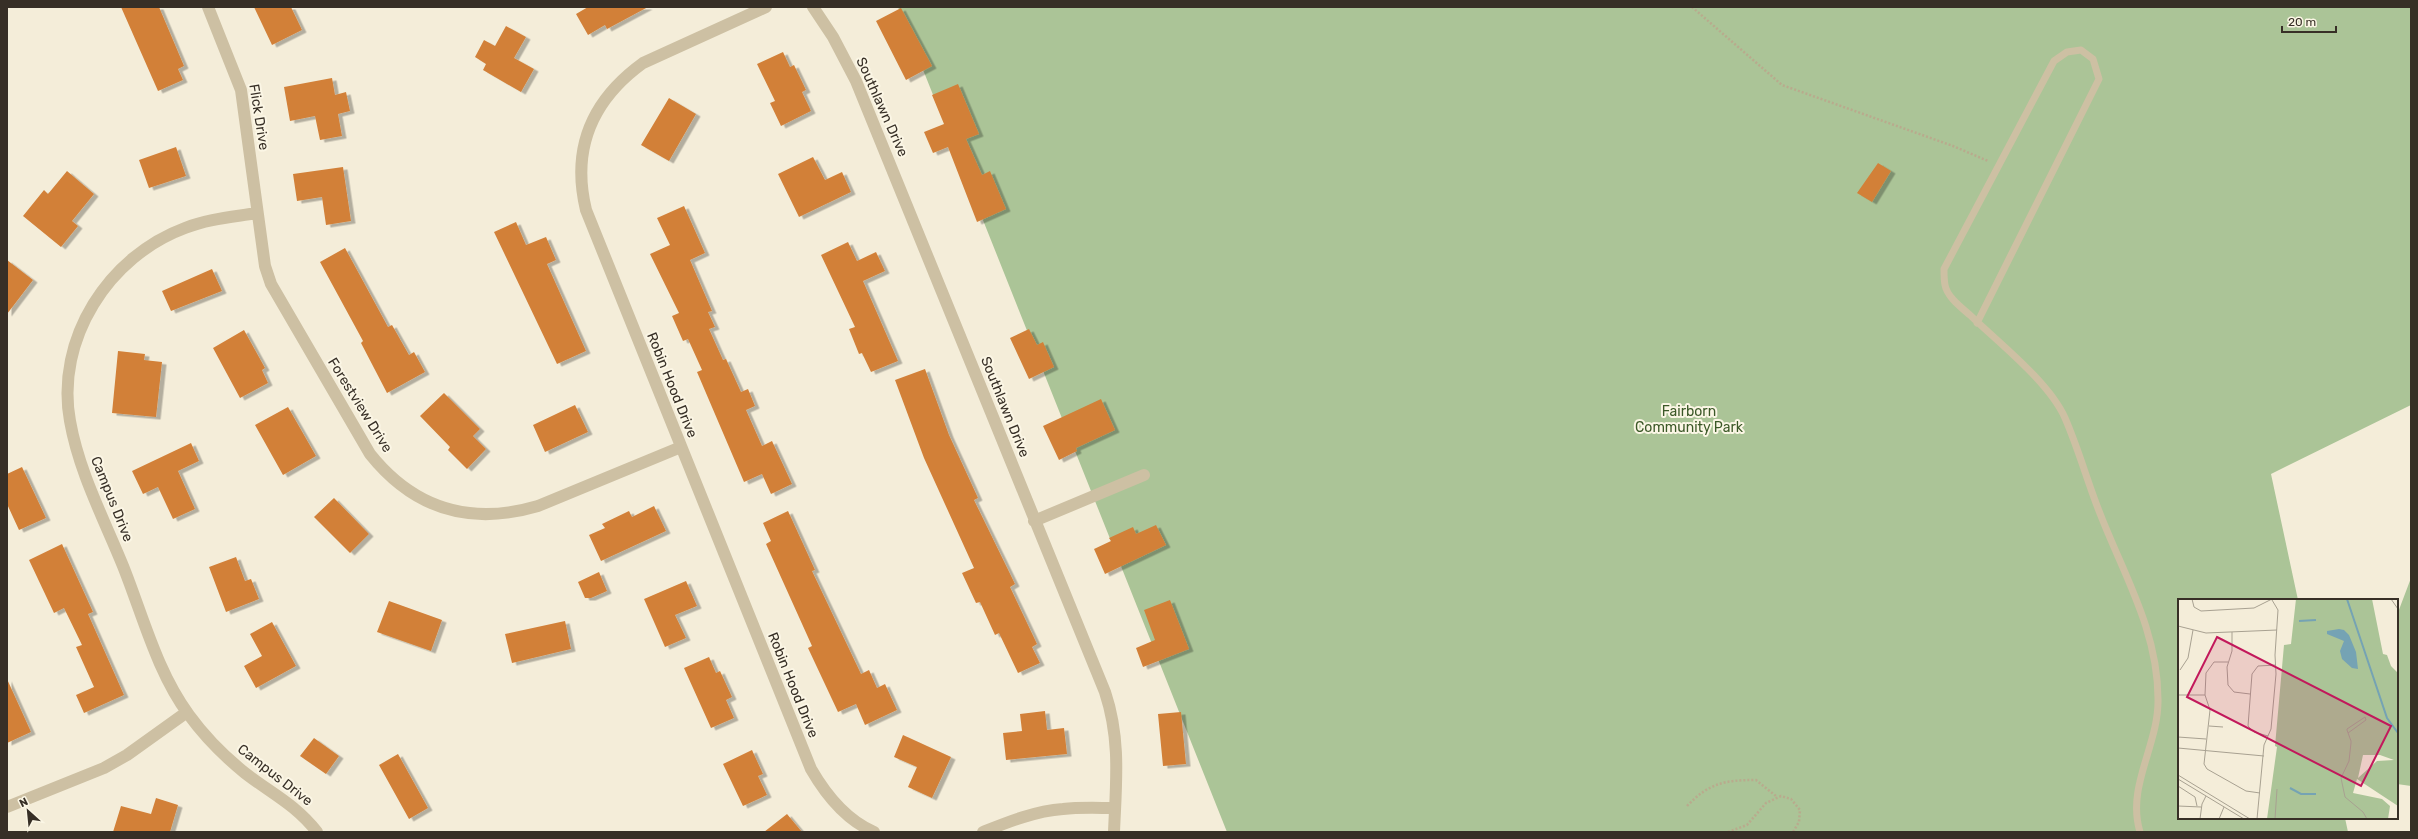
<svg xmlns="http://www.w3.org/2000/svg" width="2418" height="839" font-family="Rubik,sans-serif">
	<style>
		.green { fill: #abc497 }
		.building { fill: #d28039; filter: url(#shadow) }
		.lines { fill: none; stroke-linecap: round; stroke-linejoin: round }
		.path { stroke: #b9aa8d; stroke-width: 2.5; stroke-dasharray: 2 2; stroke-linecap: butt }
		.lane { stroke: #cdc0a3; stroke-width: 7 }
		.street { stroke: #cdc0a3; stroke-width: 12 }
		.labels { text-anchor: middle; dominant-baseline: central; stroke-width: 4; stroke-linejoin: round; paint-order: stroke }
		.street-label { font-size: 14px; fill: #372f26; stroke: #fbf6e5 }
		.park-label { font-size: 14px; fill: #3b5827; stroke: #fbf6e5 }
		.inset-river { fill: none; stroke: #75a3b4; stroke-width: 2 }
		.inset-road { fill: none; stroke: #a8a191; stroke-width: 1 }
		.view { fill: #c2185b; fill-opacity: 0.15; stroke: #c2185b; stroke-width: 2 }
		.inset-edge { fill: none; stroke: #372f26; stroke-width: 2 }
	</style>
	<defs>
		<filter id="shadow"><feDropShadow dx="4.5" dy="2.5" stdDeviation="0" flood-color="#0004"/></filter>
	</defs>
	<rect width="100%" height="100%" fill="#f4edd9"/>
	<!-- green -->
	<path class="green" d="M898 7H2411V405L2271 474 2298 600H2179V818H2345L2348 832H1227Z
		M2411 578V786L2397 784V615Z"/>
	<!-- building -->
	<path class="building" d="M121 7H159L184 66 178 69 183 80 158 91Z
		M254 7H291L302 30 272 45Z
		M588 7H648L607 29 605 25 588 35 576 14Z
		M901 8 932 66 906 80 876 21Z
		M506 26 526 37 514 58 534 69 521 92 483 70 486 64 475 57 484 40 495 46Z
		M783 52 790 67 794 65 806 90 802 92 811 111 781 126 770 103 775 101 757 64Z
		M332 78 335 95 346 92 350 111 338 114 342 136 320 140 315 116 290 121 284 87Z
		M958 84 979 134 966 139 982 175 990 171 1006 209 977 222 948 147 933 153 924 132 944 124 932 95Z
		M669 98 696 114 669 161 641 145Z
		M176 147 186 176 149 188 139 160Z
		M813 157 825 180 842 172 851 192 799 217 778 174Z
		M1878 163 1891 171 1872 202 1857 193Z
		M343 167 351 221 326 225 322 197 297 201 293 174Z
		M67 171 94 194 72 221 78 226 61 247 23 216 44 190 48 194Z
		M684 206 705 253 690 260 712 311 708 312 715 327 709 329 723 360 726 359 741 392 748 389 755 406 746 410 762 446 772 441 792 484 771 494 762 474 744 482 697 372 702 370 688 339 683 341 672 316 679 313 650 254 670 245 657 218Z
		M516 222 526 245 546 237 556 260 547 264 586 351 557 364 494 232Z
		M848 242 857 261 876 252 885 271 863 281 898 361 871 372 862 353 859 354 849 329 855 327 821 255Z
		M345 248 388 327 392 325 409 355 414 352 425 372 387 393 361 343 363 341 320 262Z
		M7 260 33 280 7 314Z
		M212 269 222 291 171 311 162 291Z
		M1029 329 1037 345 1043 342 1054 367 1029 379 1010 338Z
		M244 330 265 368 262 370 268 383 240 398 213 348Z
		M118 351 145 354 144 360 162 362 156 417 112 413Z
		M925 369 949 435 978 498 974 500 1015 584 1010 587 1037 644 1032 647 1040 663 1018 673 999 633 995 635 980 602 976 603 962 573 974 568 924 458 895 380Z
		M444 393 480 429 473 436 486 449 467 469 448 450 450 447 420 416Z
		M1101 399 1115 430 1076 448 1077 451 1059 460 1043 426Z
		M575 405 588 432 545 452 533 425Z
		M288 407 316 456 283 475 255 425Z
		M191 443 199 461 178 471 195 509 173 519 158 487 143 494 132 471Z
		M22 467 46 518 19 530 7 504V474Z
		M334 498 369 534 350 553 314 517Z
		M654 506 666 531 601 561 589 535 605 528 602 524 629 511 632 517Z
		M788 511 815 570 812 571 861 674 869 670 877 688 885 684 897 710 865 725 856 704 838 712 808 648 812 646 766 544 771 541 763 523Z
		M1156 525 1166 545 1105 574 1094 549 1111 541 1109 538 1133 527 1136 534Z
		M62 544 93 612 88 614 124 695 84 713 76 695 94 687 76 647 82 645 64 608 54 613 29 560Z
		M236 557 245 581 251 579 259 599 226 612 209 567Z
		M599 572 607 591 591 598H585L578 582Z
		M686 581 697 606 675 615 686 638 665 647 644 599Z
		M1170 600 1189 649 1143 667 1136 648 1155 640 1144 610Z
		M389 601 442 620 431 651 377 632Z
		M565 621 571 649 512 663 505 634Z
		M272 622 296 666 256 688 244 666 262 656 250 634Z
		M709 657 716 673 720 671 732 697 726 700 734 718 711 728 684 668Z
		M7 679 31 732 7 743Z
		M1045 711 1047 730 1064 728 1067 754 1006 760 1003 733 1022 731 1020 714Z
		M1181 712 1186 764 1163 766 1158 714Z
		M903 735 951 757 932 798 908 787 917 767 894 757Z
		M314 738 339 756 326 774 300 756Z
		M752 750 763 774 758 776 767 795 743 806 723 764Z
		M398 754 428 808 409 819 379 765Z
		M156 798 178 805 170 832H113L121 806 151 814Z
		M787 814 802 832H764Z"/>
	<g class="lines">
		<!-- path -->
		<path class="path" d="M1692 7 1782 85 1953 146 1988 161
			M1687 806C1709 783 1725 780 1756 780L1776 796
			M1728 832 1747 825 1766 803 1781 796 1791 799 1800 810 1799 822 1793 832"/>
		<!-- lane -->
		<path class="lane" d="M1977 323 2099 79 2093 59 2081 50 2067 52 2054 61 1944 269C1944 274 1944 280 1945 285 1947 297 1962 308 1971 316 2000 344 2049 382 2065 418 2079 450 2088 484 2101 516 2125 577 2158 632 2158 699 2159 745 2126 786 2140 832"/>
		<!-- street -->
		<path class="street" d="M208 7 241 90 265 266 271 284 370 454C414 509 470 526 538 506L681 447
			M766 7 643 63C592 100 571 148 586 210L811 769C826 795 846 820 874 832
			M813 7 833 37 856 81 1105 692C1121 740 1116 783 1114 832
			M257 213C233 217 208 219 185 228 109 256 55 339 70 421 79 472 104 519 123 566 143 616 157 672 189 715 205 737 224 756 245 773 272 794 295 804 317 832
			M1034 521 1144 475
			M7 807 104 768 127 755 187 712
			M983 832C1008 822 1035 811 1063 809 1080 807 1098 808 1115 808"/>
	</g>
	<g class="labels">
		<!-- street labels -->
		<g class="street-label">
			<text transform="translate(882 107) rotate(66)">Southlawn Drive</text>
			<text transform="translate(259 117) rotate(81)">Flick Drive</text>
			<text transform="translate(672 385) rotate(68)">Robin Hood Drive</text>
			<text transform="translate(360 405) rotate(58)">Forestview Drive</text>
			<text transform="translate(1005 407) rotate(68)">Southlawn Drive</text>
			<text transform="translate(112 499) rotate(68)">Campus Drive</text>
			<text transform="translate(793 685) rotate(68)">Robin Hood Drive</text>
			<text transform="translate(275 775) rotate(38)">Campus Drive</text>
		</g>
		<!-- park labels -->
		<g class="park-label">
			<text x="1689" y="411">Fairborn<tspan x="1689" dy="16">Community Park</tspan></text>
		</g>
	</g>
	<!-- overview -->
	<g transform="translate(2178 599)">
		<rect width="220" height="220" fill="#f4edd9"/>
		<path d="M118 0H194L205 55 209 56 213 67 220 74V207L179 180 175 194 204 200 212 207 210 220H89L99 148 97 147 106 46 113 45ZM185 156H202L216 161 199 162 180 179Z" fill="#abc497" fill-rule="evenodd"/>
		<path d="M161 30 166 31 171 36 178 53 180 70 174 69 164 60 162 52 166 42 149 35V32Z" fill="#75a3b4"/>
		<path class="inset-river" d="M169 0 209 119 220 134M121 22 138 21M112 189 123 195H138"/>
		<path class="inset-road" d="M14 0 16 8 23 12 76 9 94 0M213 0 220 10M0 27 28 34 99 31M54 33V52L49 68 50 86 56 93 72 95M50 63H36L28 74 27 96 32 111 26 165 29 170 68 192 82 194M2 71 10 59 15 31M0 96H27M31 127 45 128M170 134 188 121 187 118 169 130V131L173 142V144L171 162 163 179 167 198 185 213 189 220M90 137 76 133 70 127 74 75 80 67 98 66M0 138 28 140M0 149 86 157M0 176 72 220M0 180 66 220M0 187 17 198 19 207M0 207 23 208M22 220 24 205 28 197M41 220 46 208M79 220 86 146 93 130 98 75 97 56 100 11 94 1M97 220 99 190"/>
		<path class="view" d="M39 38 213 127 183 187 9 98Z"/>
		<rect width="220" height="220" class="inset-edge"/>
	</g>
	<!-- border -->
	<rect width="2418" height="839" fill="none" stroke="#372f26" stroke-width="16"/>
	<!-- north arrow -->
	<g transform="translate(28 811) rotate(333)" stroke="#fbf6e5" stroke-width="3" paint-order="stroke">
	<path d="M0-3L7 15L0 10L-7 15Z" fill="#372f26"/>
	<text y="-6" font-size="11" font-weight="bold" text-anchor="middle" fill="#372f26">N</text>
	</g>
	<!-- scale -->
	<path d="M2282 26v6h54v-6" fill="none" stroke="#372f26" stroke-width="2"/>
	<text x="2288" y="26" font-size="12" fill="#372f26" stroke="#fbf6e5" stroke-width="3" paint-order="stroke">20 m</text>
</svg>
